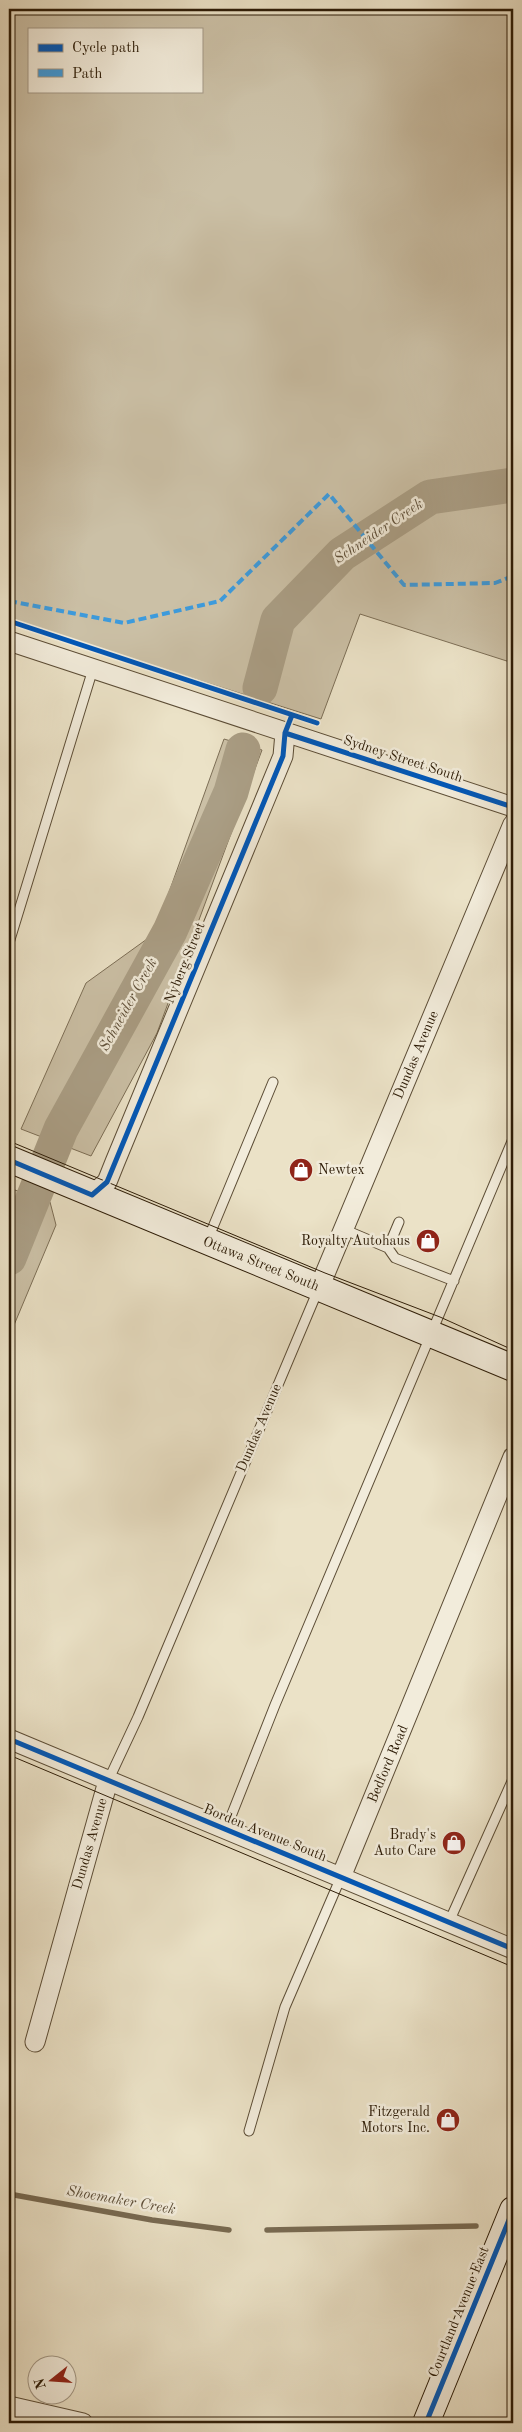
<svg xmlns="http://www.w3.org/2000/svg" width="522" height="2432" font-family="'Old Standard TT',serif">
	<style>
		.green { fill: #cbc0a6; stroke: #7c6e56; fill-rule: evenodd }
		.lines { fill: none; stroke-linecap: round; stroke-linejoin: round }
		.stream { stroke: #786a52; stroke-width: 5.5 }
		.river { stroke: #aa9e85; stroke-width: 35 }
		.service-casing { stroke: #5c4d36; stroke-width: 11 }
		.minor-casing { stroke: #5c4d36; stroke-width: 21 }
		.secondary-casing { stroke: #2c1b06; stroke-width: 28 }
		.service { stroke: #f2ecdb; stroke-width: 9 }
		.minor { stroke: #f2ecdb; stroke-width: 19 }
		.secondary { stroke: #f2ecdb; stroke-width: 26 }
		.tram { stroke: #2c1b06; stroke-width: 1 }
		.quiet { stroke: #3d9bdd; stroke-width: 4; stroke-dasharray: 8 4; stroke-linecap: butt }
		.cycleway-casing { stroke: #f2ecdb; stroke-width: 8 }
		.cycleway { stroke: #0057b8; stroke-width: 5 }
		.labels { text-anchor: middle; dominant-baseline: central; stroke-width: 5; stroke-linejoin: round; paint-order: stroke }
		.street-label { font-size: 14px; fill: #2c1b06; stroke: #f2ecdb }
		.poi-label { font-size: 14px; fill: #2c1b06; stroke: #f2ecdb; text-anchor: end }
		.water-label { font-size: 15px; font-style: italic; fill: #5e4f39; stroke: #f2ecdb }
	</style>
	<rect width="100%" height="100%" fill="#ebe2c7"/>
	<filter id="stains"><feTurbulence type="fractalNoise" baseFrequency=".004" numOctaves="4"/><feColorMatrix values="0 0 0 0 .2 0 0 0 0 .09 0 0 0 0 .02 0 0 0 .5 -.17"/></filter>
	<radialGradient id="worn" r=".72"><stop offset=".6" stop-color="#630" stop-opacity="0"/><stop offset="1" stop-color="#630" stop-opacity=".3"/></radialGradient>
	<!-- green -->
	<path class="green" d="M9 9H513V663L360 614 321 719 9 620ZM29 29H201V91H29Z
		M224 739 262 750 157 1033 91 1156 21 1129 86 983 154 934Z
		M9 1188 50 1202 56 1225 9 1337Z"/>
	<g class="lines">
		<!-- stream -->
		<path class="stream" d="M9 2194 152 2220 229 2230
			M267 2230 476 2226"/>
		<!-- river -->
		<path class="river" d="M260 688 278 620 342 554 430 497 513 485
			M9 1258 61 1129 170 931 231 792 243 750"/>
		<!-- service casing -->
		<g class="service-casing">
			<path id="service" d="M9 943 93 669
				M343 1229 388 1248 399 1222
				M208 1239 273 1082
				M388 1248 395 1258 454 1281
				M108 1781 138 1717 318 1290
				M226 1829 275 1705 513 1139
				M449 1922 513 1779
				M249 2131 285 2007 341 1877"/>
		</g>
		<!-- minor casing -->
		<g class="minor-casing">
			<path id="minor" d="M9 641 513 807
				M92 1195 107 1182 115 1162 283 756 285 733
				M319 1288 513 824
				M9 1739 513 1949
				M341 1877 513 1457
				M35 2042 108 1781
				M9 2406 83 2423"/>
		</g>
		<!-- secondary casing -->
		<g class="secondary-casing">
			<path id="secondary" d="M9 1159 513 1368
				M426 2423 513 2210"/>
		</g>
		<!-- service -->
		<use href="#service" class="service"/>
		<!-- minor -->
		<use href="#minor" class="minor"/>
		<!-- secondary -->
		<use href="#secondary" class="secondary"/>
		<!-- tram -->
		<path class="tram" d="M9 1141 325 1273 440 1317 513 1350
			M9 1755 513 1967"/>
		<!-- quiet -->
		<path class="quiet" d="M9 601 124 623 220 601 329 494 404 585 495 583 513 576"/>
		<!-- cycleway casing -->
		<g class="cycleway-casing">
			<path id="cycleway" d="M9 621 317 723
				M285 733 513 807
				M9 1160 92 1195 107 1182 283 756 285 733 292 715
				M9 1739 513 1949
				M426 2423 513 2210"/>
		</g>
		<!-- cycleway -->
		<use href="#cycleway" class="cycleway"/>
	</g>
	<!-- icons -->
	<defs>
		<g id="shop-disc" transform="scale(1.25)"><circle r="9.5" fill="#8f2418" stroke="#f2ecdb"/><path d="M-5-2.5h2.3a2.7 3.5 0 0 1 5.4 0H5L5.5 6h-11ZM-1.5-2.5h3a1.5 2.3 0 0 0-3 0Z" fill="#fff"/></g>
	</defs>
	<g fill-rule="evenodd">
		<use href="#shop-disc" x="301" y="1170"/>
		<use href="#shop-disc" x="428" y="1241"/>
		<use href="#shop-disc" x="454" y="1843"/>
		<use href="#shop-disc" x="448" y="2120"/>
	</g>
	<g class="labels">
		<!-- street labels -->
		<g class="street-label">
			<text transform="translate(403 759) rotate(18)">Sydney Street South</text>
			<text transform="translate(185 963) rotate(-68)">Nyberg Street</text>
			<text transform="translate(416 1055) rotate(-67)">Dundas Avenue</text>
			<text transform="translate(261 1264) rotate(22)">Ottawa Street South</text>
			<text transform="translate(259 1428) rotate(-67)">Dundas Avenue</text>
			<text transform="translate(388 1764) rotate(-67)">Bedford Road</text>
			<text transform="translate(265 1833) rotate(22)">Borden Avenue South</text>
			<text transform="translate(90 1844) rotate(-74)">Dundas Avenue</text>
			<text transform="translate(459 2312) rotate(-68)">Courtland Avenue East</text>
		</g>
		<!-- poi labels -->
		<g class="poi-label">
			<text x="318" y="1170" text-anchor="start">Newtex</text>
			<text x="410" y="1241">Royalty Autohaus</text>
			<text x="436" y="1835">Brady's<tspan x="436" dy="16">Auto Care</tspan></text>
			<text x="430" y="2112">Fitzgerald<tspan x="430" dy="16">Motors Inc.</tspan></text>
		</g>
		<!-- water labels -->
		<g class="water-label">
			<text transform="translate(379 532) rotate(-34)">Schneider Creek</text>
			<text transform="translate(129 1005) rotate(-61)">Schneider Creek</text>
			<text transform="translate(121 2201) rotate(10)">Shoemaker Creek</text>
		</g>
	</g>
	<!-- margin -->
	<rect width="522" height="2432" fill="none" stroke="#ebe2c7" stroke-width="30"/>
	<rect x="10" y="10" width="502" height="2412" fill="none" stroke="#2c1b06" stroke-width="2.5"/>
	<rect x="15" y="15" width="492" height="2402" fill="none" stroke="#2c1b06"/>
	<!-- legend -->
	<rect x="28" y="28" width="175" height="65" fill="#f2ecdb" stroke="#a39886"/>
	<rect x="38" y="44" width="25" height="8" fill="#0057b8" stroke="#a39886"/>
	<text x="72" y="52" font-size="15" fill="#2c1b06">Cycle path</text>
	<rect x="38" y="69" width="25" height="8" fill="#3d9bdd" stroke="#a39886"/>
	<text x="72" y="78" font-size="15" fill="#2c1b06">Path</text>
	<!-- north arrow -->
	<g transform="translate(52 2380) rotate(253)"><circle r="24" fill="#f2ecdb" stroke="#a39886"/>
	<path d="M0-4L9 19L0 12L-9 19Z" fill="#8f2418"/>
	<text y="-8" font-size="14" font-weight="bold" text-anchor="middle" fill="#2c1b06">N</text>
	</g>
	<rect width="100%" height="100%" filter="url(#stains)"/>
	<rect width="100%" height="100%" fill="url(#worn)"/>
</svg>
